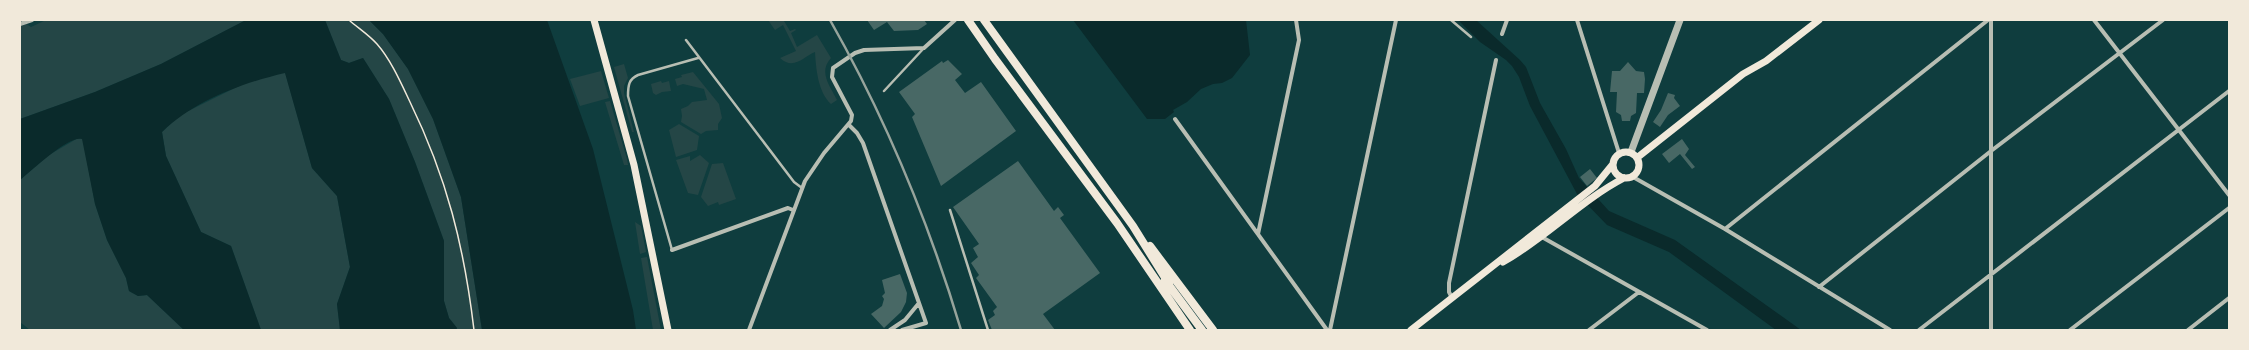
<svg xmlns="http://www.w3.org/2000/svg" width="2249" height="350" font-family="Poppins,sans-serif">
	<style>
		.green { fill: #244646 }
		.water { fill: #0a2a2b }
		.building { fill: #486865 }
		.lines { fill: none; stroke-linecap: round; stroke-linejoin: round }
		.path { stroke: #f1e9da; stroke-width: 1.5 }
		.service { stroke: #b8beb3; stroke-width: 2.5 }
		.minor { stroke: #b8beb3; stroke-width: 4 }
		.tertiary { stroke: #b8beb3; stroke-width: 7 }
		.secondary { stroke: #f1e9da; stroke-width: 7 }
		.primary { stroke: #f1e9da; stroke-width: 8 }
		.rail { stroke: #97a49c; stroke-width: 2.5 }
	</style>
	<rect width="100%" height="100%" fill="#0f3d3e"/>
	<!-- green -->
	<path class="green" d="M20 20 31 27 46 20H246L161 64 95 92 20 119Z
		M325 20H369L383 34 408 69 433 119 461 197 482 330H456L457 328 449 318 444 301V241L415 162 389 99 363 58 349 63 341 60Z
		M768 20H786L784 21 790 31 795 29 796 30 791 33 797 47 817 35 831 58C818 72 830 86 837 100L831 104C818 92 816 69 815 52 804 56 794 71 780 58L796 51 783 25 775 30Z
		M624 64 628 78 624 86V93L634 132H632L614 67Z
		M601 71 609 98 580 106 570 79Z
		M285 72 312 168 337 196 350 267 337 304 340 330H261L231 246 201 232 166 156 162 132 180 115 247 82Z
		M693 72 719 104 722 118 718 124V130L706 131 701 134 681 122 682 116 681 109 688 106 692 102 707 100 704 89 683 84 677 86 675 79 682 77 681 75Z
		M661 81 662 83 669 81 671 91 662 92 656 95 653 93 651 84Z
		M610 101 627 159 628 165H624L605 102Z
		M679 124 699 136 697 150 676 157 669 130Z
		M78 138 83 139 95 204 107 240 126 278 129 291 138 296 147 295 184 330H30L20 322V180L49 155Z
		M700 155 709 163 698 195 688 193 676 160 690 156V161Z
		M723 163 736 199 719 205 718 202 708 206 701 197 712 164Z
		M635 222 641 226 646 252 640 254Z
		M647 257 661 330H653L641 258Z"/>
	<!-- water -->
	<path class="water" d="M246 20H325L341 60 349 63 363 58 389 99 415 162 444 241V301L449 318 457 328 456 330H340L337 304 350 267 337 196 312 168 285 73C242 83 194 101 162 132L166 156 201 232 231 246 261 330H184L147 295 138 296 129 291 126 278 107 240 95 204 82 139C69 135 31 171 20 180V119L95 92 161 64Z
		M369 20H547L593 149 633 310 636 330H482L461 197 433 119 408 69 383 34Z
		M1073 20H1246L1250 55 1232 78 1222 83 1213 84 1201 89 1187 102 1173 110 1174 112 1165 119H1147Z
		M1458 20H1476L1520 60 1526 67 1540 103 1566 149 1579 178 1609 211 1675 240 1801 330H1776L1669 252 1607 225 1577 194 1530 106 1519 77 1512 66 1506 60 1480 42Z"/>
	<!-- building -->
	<path class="building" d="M867 20H924L927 24 918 30 894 31 887 22 874 30Z
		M948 60 962 74 955 80 965 93 981 82 1016 131 941 186 912 117 915 114 899 92 942 61 943 63Z
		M1628 62 1636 71 1644 72 1645 79 1644 93H1637L1636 113 1631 116 1630 121H1622L1621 115 1616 112 1617 92H1610L1612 71H1620Z
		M1668 93 1675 95 1674 98 1680 106 1668 115 1660 127 1653 122 1661 110Z
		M1682 139 1689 149 1685 155 1695 167 1692 169 1680 154 1669 163 1662 154Z
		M1018 161 1054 211 1058 207 1064 215 1060 218 1100 273 1043 314 1055 330H992L988 320 995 315 993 311 997 307 976 278 979 275 971 263 978 257 973 248 979 244 953 207Z
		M1590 169 1597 178 1587 186 1580 177Z
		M900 274 907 293 906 302 901 312 884 328 871 314 882 306 884 299 882 296 885 293 882 280Z"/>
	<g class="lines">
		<!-- path -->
		<path class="path" d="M349 20C358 28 369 35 377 44 391 60 401 83 410 102 447 178 464 246 474 330"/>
		<!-- service -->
		<path class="service" d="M1451 20 1471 37
			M686 40 794 182 802 188
			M884 91 924 48
			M950 210 988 330
			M672 250 628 96C628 85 629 79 638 75L698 58"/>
		<!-- minor -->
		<path class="minor" d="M1577 20 1619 153
			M2094 20 2229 195
			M20 24 32 20
			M1502 34 1507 20
			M1175 119 1327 330
			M849 125 857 133 863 143 926 323 902 330
			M1633 177 1725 229 1890 330
			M1725 229 1988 20
			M1258 234 1299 40 1296 20
			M1540 236 1707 330
			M672 250 788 208 793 210
			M1819 287 1991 151 2163 20
			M1452 298 1449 292V283L1496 60
			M749 330 805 181 824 153 851 121 852 115 832 77 833 68 855 53 864 50 924 48 955 20
			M890 330 905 320 919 303
			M1330 330 1396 20
			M1589 330 1639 292
			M1919 330 2229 91
			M1991 330V20
			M2070 330 2229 208
			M2188 330 2229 298"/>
		<!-- tertiary -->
		<path class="tertiary" d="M1631 152 1680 20"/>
		<!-- secondary -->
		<path class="secondary" d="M594 20 634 165 668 330
			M1613 165a13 13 0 1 1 26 0a13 13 0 1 1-26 0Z
			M1638 157 1743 74 1766 61 1819 20
			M1503 262C1546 238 1580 201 1624 178
			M1411 330 1595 186 1613 164"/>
		<!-- primary -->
		<path class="primary" d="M968 20 995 59 1117 223 1190 330
			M984 20 1133 226 1169 284
			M1150 246 1213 330
			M1165 280 1202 330"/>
		<!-- rail -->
		<path class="rail" d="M830 20C885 117 929 223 961 330"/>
	</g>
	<!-- border -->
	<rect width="2249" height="350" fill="none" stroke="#f1e9da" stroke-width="42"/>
</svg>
